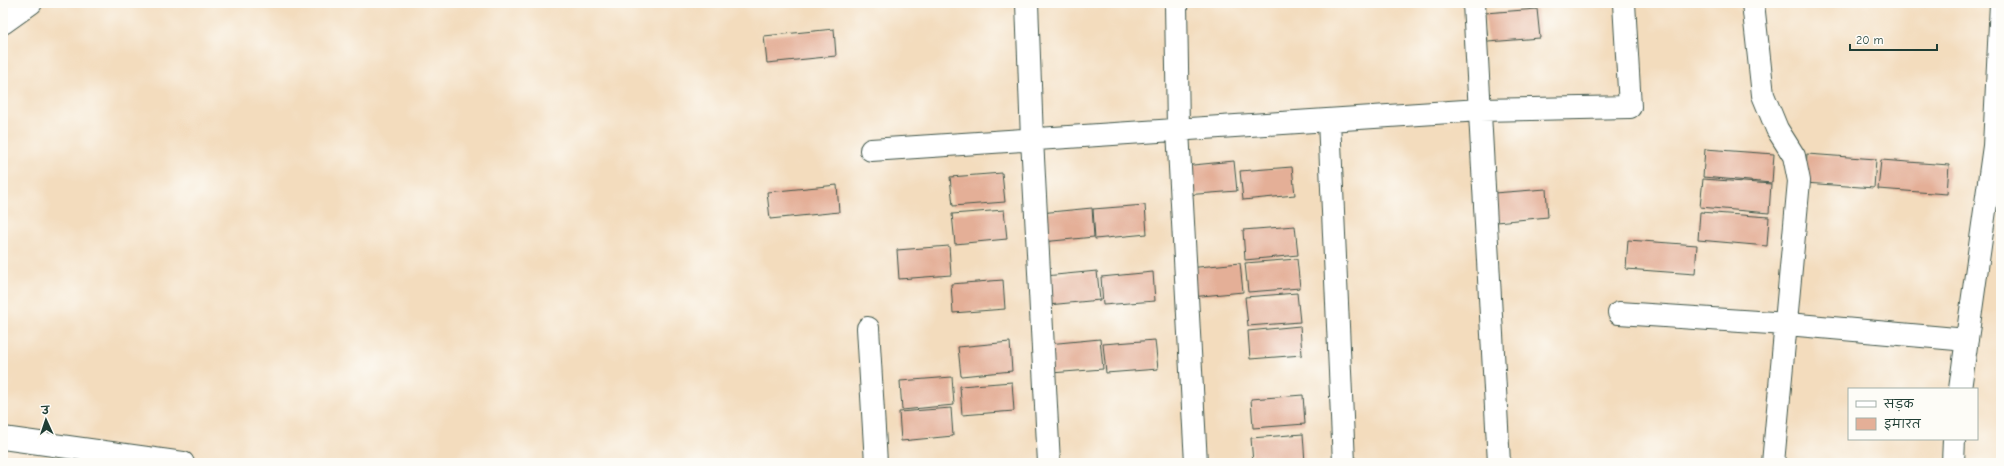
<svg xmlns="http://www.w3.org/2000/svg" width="2004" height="466" font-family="'Comic Neue','Playpen Sans Deva',sans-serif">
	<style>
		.building { fill: #e4af97 }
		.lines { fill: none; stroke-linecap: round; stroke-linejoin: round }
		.street-casing { stroke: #3f5549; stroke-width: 24 }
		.secondary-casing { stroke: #3f5549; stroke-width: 24 }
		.street { stroke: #fff; stroke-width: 22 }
		.secondary { stroke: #fff; stroke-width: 22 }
	</style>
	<rect width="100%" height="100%" fill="#fdfcf7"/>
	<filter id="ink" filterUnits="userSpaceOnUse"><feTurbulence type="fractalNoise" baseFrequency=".025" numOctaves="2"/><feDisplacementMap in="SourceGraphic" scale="8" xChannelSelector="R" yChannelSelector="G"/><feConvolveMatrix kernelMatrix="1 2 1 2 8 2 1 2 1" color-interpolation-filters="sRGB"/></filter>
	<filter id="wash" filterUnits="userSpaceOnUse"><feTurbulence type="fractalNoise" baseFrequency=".012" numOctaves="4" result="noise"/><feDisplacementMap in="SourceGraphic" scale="16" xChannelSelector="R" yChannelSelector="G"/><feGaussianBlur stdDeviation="0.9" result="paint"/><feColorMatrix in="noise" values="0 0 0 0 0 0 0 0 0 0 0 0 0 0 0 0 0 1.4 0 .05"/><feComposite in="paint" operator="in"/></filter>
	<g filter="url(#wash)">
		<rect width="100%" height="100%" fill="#f3dcbd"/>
		<g id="blocks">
			<!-- building -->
			<path class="building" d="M1537 9 1540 38 1488 42 1485 13Z
				M834 29 836 56 767 63 764 36Z
				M1705 149 1774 154 1772 183 1703 177Z
				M1807 154 1876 159 1874 188 1805 183Z
				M1881 160 1949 165 1947 194 1878 189Z
				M1234 161 1237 191 1185 195 1183 166Z
				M1292 167 1295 195 1243 200 1240 171Z
				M1002 173 1005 202 953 206 950 177Z
				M1703 179 1771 184 1769 213 1700 207Z
				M837 185 839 212 770 219 767 192Z
				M1546 189 1548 217 1497 222 1494 193Z
				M1145 205 1147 234 1095 239 1093 209Z
				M1092 208 1094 237 1042 242 1040 213Z
				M1004 210 1007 239 955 244 952 214Z
				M1700 212 1769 217 1767 246 1698 240Z
				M1295 226 1298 255 1245 260 1243 230Z
				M1628 240 1697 245 1695 274 1626 269Z
				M949 246 951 275 899 279 897 250Z
				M1297 259 1300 288 1248 292 1245 263Z
				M1240 263 1243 292 1191 297 1188 268Z
				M1097 271 1100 300 1048 305 1045 276Z
				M1153 272 1155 301 1103 305 1101 277Z
				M1003 280 1005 309 953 313 951 284Z
				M1297 293 1300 322 1248 326 1245 297Z
				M1300 326 1302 355 1250 359 1248 331Z
				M1100 339 1103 369 1051 373 1048 344Z
				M1155 340 1158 369 1106 373 1103 344Z
				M1010 342 1012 371 961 376 958 347Z
				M952 377 954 405 902 410 900 381Z
				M1012 382 1014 411 962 415 960 386Z
				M1303 395 1305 424 1253 428 1251 399Z
				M951 408 953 436 901 441 899 412Z
				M1303 434 1305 463H1253L1251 438Z"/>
		</g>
	</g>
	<g filter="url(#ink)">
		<use href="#blocks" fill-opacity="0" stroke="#3f5549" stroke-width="1"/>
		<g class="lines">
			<!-- street casing -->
			<g class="street-casing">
				<path id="street" d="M1027 3 1032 139 1049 463
					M1176 3 1178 130 1196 463
					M1474 3 1499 463
					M1753 3 1763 95 1777 129 1794 156 1799 181 1773 463
					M1329 120 1344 463
					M871 150 1480 110 1630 107 1624 3
					M1619 313 1787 324 1967 340
					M868 328 876 463
					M1960 389 1994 146 2001 3
					M3 438 183 463
					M1953 463 1954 439"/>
			</g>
			<!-- secondary casing -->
			<g class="secondary-casing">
				<path id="secondary" d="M3 23 31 3"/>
			</g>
			<!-- street -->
			<use href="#street" class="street"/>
			<!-- secondary -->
			<use href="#secondary" class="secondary"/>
		</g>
	</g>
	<!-- margin -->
	<rect width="2004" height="466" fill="none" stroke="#fdfcf7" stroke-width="16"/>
	<!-- legend -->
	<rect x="1848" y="388" width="130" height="52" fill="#fdfcf7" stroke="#a4b0a9"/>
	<rect x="1856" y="401" width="20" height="6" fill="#ffffff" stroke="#a4b0a9"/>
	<text x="1884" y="408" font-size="12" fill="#1f3d34">सड़क</text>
	<rect x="1856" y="418" width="20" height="12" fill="#e4af97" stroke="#a4b0a9"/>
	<text x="1884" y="428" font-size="12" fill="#1f3d34">इमारत</text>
	<!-- north arrow -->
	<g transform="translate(46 420) rotate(357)" stroke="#fdfcf7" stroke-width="3" paint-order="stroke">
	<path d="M0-3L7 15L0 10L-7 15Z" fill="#1f3d34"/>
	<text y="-6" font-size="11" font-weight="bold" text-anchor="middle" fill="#1f3d34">उ</text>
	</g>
	<!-- scale -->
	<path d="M1850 44v6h87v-6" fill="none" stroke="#1f3d34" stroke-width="2"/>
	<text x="1856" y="44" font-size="12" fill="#1f3d34" stroke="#fdfcf7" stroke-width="3" paint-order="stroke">20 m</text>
</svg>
